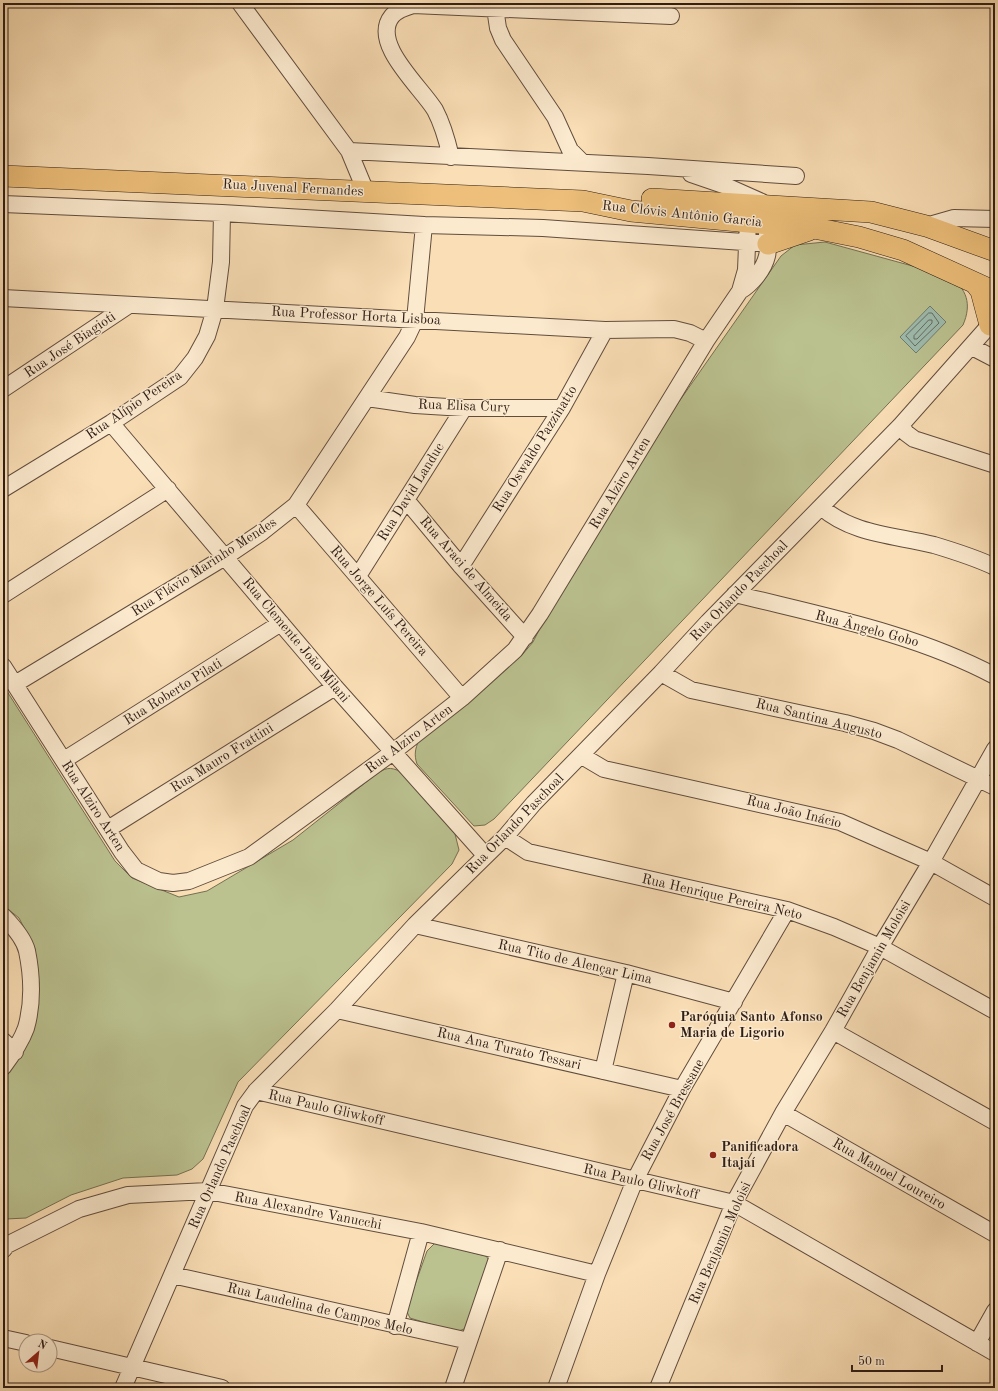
<svg xmlns="http://www.w3.org/2000/svg" width="998" height="1391" font-family="'Old Standard TT',serif">
	<style>
		.green { fill: #bbc290; stroke: #747053 }
		.water { fill: #9ebcae; stroke: #717c71 }
		.lines { fill: none; stroke-linecap: round; stroke-linejoin: round }
		.shore { stroke: #666c62; stroke-width: 1 }
		.minor-casing { stroke: #614d3e; stroke-width: 18 }
		.major-casing { stroke: #2e1d16; stroke-width: 22 }
		.minor { stroke: #fceacf; stroke-width: 16 }
		.major { stroke: #edbf7a; stroke-width: 21 }
		.poi-dot { fill: #8f2418; stroke: #fceacf; stroke-width: 1.5 }
		.labels { text-anchor: middle; dominant-baseline: central; stroke-width: 3; stroke-linejoin: round; paint-order: stroke }
		.street-label { font-size: 14px; fill: #2e1d16; stroke: #fceacf }
		.poi-label { font-size: 14px; font-weight: bold; fill: #2e1d16; stroke: #fceacf; text-anchor: start }
	</style>
	<rect width="100%" height="100%" fill="#fadeb5"/>
	<filter id="stains"><feTurbulence type="fractalNoise" baseFrequency=".005" numOctaves="4"/><feColorMatrix values="0 0 0 0 .2 0 0 0 0 .09 0 0 0 0 .02 0 0 0 .5 -.17"/></filter>
	<radialGradient id="worn" r=".72"><stop offset=".6" stop-color="#630" stop-opacity="0"/><stop offset="1" stop-color="#630" stop-opacity=".3"/></radialGradient>
	<!-- green -->
	<path class="green" d="M825 242 949 276C967 289 972 304 963 325L494 819 485 825 474 826 417 764C414 755 415 749 419 740L522 655 533 642 541 626 678 403 781 256 795 245Z
		M3 685 115 861 132 878 179 897 207 891 293 840 375 775C385 768 390 766 401 772L455 834 459 850 452 864 238 1082 203 1159 192 1169 177 1175 123 1178 71 1195 26 1218 6 1219 3 1218V1073L39 984 35 949 19 918 3 905Z
		M435 1243 486 1256 489 1260 467 1326 464 1329 456 1332 410 1318 406 1310 427 1251Z"/>
	<!-- water -->
	<path class="water" d="M930 306 946 322 916 353 900 337Z"/>
	<g class="lines">
		<!-- shore -->
		<path class="shore" d="M929 313H932L939 323 915 346 906 336Z
			M929 320H932V323L917 339H914V336Z"/>
		<!-- minor casing -->
		<g class="minor-casing">
			<path id="minor" d="M240 3 349 151 366 192
				M495 8 498 28 503 40 555 117 570 150 583 163
				M349 151 648 166 796 176
				M451 157C447 140 443 125 435 110 421 87 370 43 392 16 397 10 406 7 413 5L671 16
				M691 174 726 186 762 202
				M3 204 222 213 424 225 543 228 758 243
				M926 226 954 218 995 219
				M740 291C752 284 764 269 767 256 769 249 767 240 767 233
				M3 298 605 330 674 329 690 333 706 341
				M972 347 995 359
				M3 389 129 305
				M367 398 415 405 464 408H562
				M111 423 335 687 485 855
				M901 425 906 433 914 439 995 465
				M3 489 111 423 180 377 195 358 207 336 215 309 221 262 222 213
				M407 501 461 566 525 637
				M296 505 462 698
				M821 507C853 535 895 535 934 545 954 551 976 558 995 567
				M461 566 562 408 605 330
				M358 576 464 408
				M735 594C823 616 914 633 995 676
				M3 595 168 489
				M3 666 122 852 136 870 159 881 173 883 189 881 249 857 393 752 462 698 515 650 540 614 706 341 740 291 746 270 748 222
				M661 673 691 690 845 723 874 731 898 740 995 787
				M15 684 225 557 262 532 296 505 407 337 415 320 424 225
				M582 756 604 769 840 822 931 862 995 898
				M64 760 281 623
				M108 829 335 687
				M505 837 528 852 787 910 834 927 880 947 995 1011
				M3 916C12 925 24 939 27 951 32 975 33 1004 26 1028 21 1042 12 1055 3 1067
				M415 925 626 973 734 1002
				M337 1010 682 1089
				M833 1031 995 1122
				M3 1041 15 1052
				M603 1071 626 973
				M256 1091 734 1203 995 1353
				M783 1113 995 1234
				M3 1250 7 1245 79 1209 128 1195 208 1191 421 1232 597 1274
				M172 1275 469 1341
				M395 1326 421 1232
				M3 1338 26 1343
				M977 1343 995 1311
				M50 1348 222 1388
				M123 1388 245 1106 256 1091 337 1010 415 925 505 837 534 803 661 673 708 622 901 425 995 319
				M453 1388 500 1250
				M556 1388 597 1274 635 1180 682 1089 787 910
				M658 1388 734 1203 783 1113 833 1031 880 947 931 862 995 749"/>
		</g>
		<!-- major casing -->
		<g class="major-casing">
			<path id="major" d="M3 176 583 201 631 211 814 228 859 237 903 250 995 292
				M652 199 871 212 926 226 995 251
				M768 244 809 230
				M975 283 981 291 990 325"/>
		</g>
		<!-- minor -->
		<use href="#minor" class="minor"/>
		<!-- major -->
		<use href="#major" class="major"/>
	</g>
	<!-- markers -->
	<g class="poi-dot">
		<circle cx="672" cy="1025" r="4"/>
		<circle cx="713" cy="1155" r="4"/>
	</g>
	<g class="labels">
		<!-- street labels -->
		<g class="street-label">
			<text transform="translate(293 188) rotate(3)">Rua Juvenal Fernandes</text>
			<text transform="translate(682 214) rotate(6)">Rua Clóvis Antônio Garcia</text>
			<text transform="translate(356 316) rotate(3)">Rua Professor Horta Lisboa</text>
			<text transform="translate(70 345) rotate(-34)">Rua José Biagioti</text>
			<text transform="translate(134 405) rotate(-34)">Rua Alípio Pereira</text>
			<text transform="translate(464 406) rotate(2)">Rua Elisa Cury</text>
			<text transform="translate(535 449) rotate(-58)">Rua Oswaldo Pazzinatto</text>
			<text transform="translate(620 483) rotate(-59)">Rua Alziro Arten</text>
			<text transform="translate(411 492) rotate(-58)">Rua David Landuc</text>
			<text transform="translate(204 567) rotate(-33)">Rua Flávio Marinho Mendes</text>
			<text transform="translate(466 569) rotate(49)">Rua Araci de Almeida</text>
			<text transform="translate(739 591) rotate(-46)">Rua Orlando Paschoal</text>
			<text transform="translate(379 601) rotate(49)">Rua Jorge Luís Pereira</text>
			<text transform="translate(867 629) rotate(15)">Rua Ângelo Gobo</text>
			<text transform="translate(296 640) rotate(50)">Rua Clemente João Milani</text>
			<text transform="translate(173 692) rotate(-32)">Rua Roberto Pilati</text>
			<text transform="translate(819 719) rotate(14)">Rua Santina Augusto</text>
			<text transform="translate(409 739) rotate(-37)">Rua Alziro Arten</text>
			<text transform="translate(222 758) rotate(-32)">Rua Mauro Frattini</text>
			<text transform="translate(93 806) rotate(57)">Rua Alziro Arten</text>
			<text transform="translate(794 812) rotate(14)">Rua João Inácio</text>
			<text transform="translate(515 824) rotate(-46)">Rua Orlando Paschoal</text>
			<text transform="translate(722 897) rotate(13)">Rua Henrique Pereira Neto</text>
			<text transform="translate(874 959) rotate(-60)">Rua Benjamin Moloisi</text>
			<text transform="translate(575 962) rotate(13)">Rua Tito de Alençar Lima</text>
			<text transform="translate(509 1049) rotate(13)">Rua Ana Turato Tessari</text>
			<text transform="translate(326 1108) rotate(13)">Rua Paulo Gliwkoff</text>
			<text transform="translate(673 1110) rotate(-61)">Rua José Bressane</text>
			<text transform="translate(220 1167) rotate(-66)">Rua Orlando Paschoal</text>
			<text transform="translate(889 1174) rotate(30)">Rua Manoel Loureiro</text>
			<text transform="translate(641 1182) rotate(13)">Rua Paulo Gliwkoff</text>
			<text transform="translate(308 1211) rotate(11)">Rua Alexandre Vanucchi</text>
			<text transform="translate(720 1243) rotate(-66)">Rua Benjamin Moloisi</text>
			<text transform="translate(320 1309) rotate(13)">Rua Laudelina de Campos Melo</text>
		</g>
		<!-- poi labels -->
		<g class="poi-label">
			<text x="680" y="1017">Paróquia Santo Afonso<tspan x="680" dy="16">Maria de Ligorio</tspan></text>
			<text x="721" y="1147">Panificadora<tspan x="721" dy="16">Itajaí</tspan></text>
		</g>
	</g>
	<!-- margin -->
	<rect width="998" height="1391" fill="none" stroke="#fadeb5" stroke-width="16"/>
	<rect x="4" y="4" width="990" height="1383" fill="none" stroke="#2e1d16" stroke-width="2"/>
	<rect x="8" y="8" width="982" height="1375" fill="none" stroke="#2e1d16"/>
	<!-- north arrow -->
	<g transform="translate(38 1353) rotate(28)"><circle r="19" fill="#fceacf" stroke="#aa9885"/>
	<path d="M0-3L7 15L0 10L-7 15Z" fill="#8f2418"/>
	<text y="-6" font-size="11" font-weight="bold" text-anchor="middle" fill="#2e1d16">N</text>
	</g>
	<!-- scale -->
	<path d="M852 1365v6h90v-6" fill="none" stroke="#2e1d16" stroke-width="2"/>
	<text x="858" y="1365" font-size="12" fill="#2e1d16" stroke="#fceacf" stroke-width="3" paint-order="stroke">50 m</text>
	<rect width="100%" height="100%" filter="url(#stains)"/>
	<rect width="100%" height="100%" fill="url(#worn)"/>
</svg>
